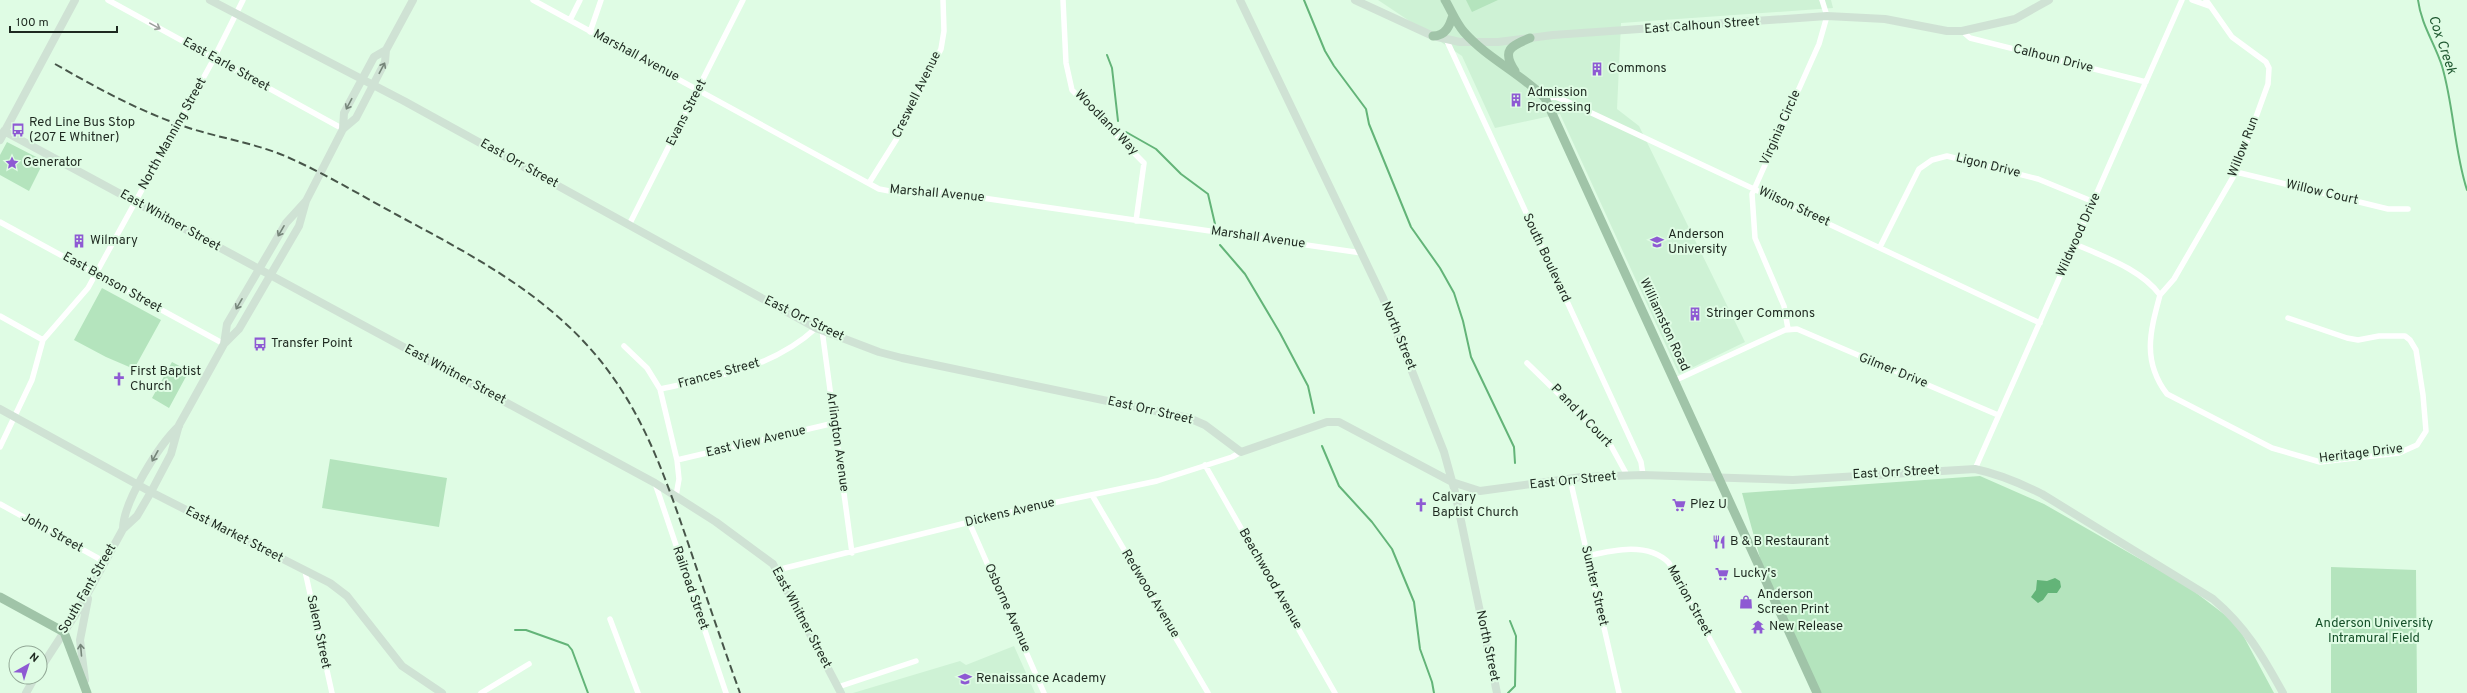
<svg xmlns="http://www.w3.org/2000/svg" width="2467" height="693" font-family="Overpass,sans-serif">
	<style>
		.built { fill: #cef2d5 }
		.green { fill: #b4e4bd }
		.water { fill: #63b478 }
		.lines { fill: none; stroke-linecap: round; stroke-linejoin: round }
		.stream { stroke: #63b478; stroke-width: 2 }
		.street { stroke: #fff; stroke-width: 5.5 }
		.secondary { stroke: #cfe2d4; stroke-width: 8 }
		.primary { stroke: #a0c4a8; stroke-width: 9 }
		.rail { stroke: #475549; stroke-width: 2; stroke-dasharray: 8 4; stroke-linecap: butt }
		.oneway { stroke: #9a9f9b }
		.oneway2 { stroke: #76867a }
		.labels { text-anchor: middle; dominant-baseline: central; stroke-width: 4; stroke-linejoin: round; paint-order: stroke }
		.street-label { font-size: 13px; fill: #1e2920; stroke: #dffce4 }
		.poi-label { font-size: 13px; fill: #1e2920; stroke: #dffce4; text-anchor: start }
		.park-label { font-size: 13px; fill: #144f28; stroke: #dffce4 }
		.water-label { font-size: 14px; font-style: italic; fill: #205931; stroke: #dffce4 }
	</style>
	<rect width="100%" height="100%" fill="#dffce4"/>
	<!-- built -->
	<path class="built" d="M1378 0H1831L1833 8 1621 23 1617 109 1639 126 1745 342 1679 374 1560 114 1495 128 1462 56Z
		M1014 646 1035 693H853L960 661 966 665Z"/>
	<!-- green -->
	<path class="green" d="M1466 0H1498L1472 12Z
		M7 142 44 161 29 191 0 175V155Z
		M102 288 161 320 134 369 106 357 74 340Z
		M172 362 189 371 169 408 152 398Z
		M330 459 447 478 439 527 322 508Z
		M1980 476 2044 504 2187 586 2237 624 2274 693H1817L1765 576 1742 493Z
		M2331 567 2416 570 2417 693H2331Z"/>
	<!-- water -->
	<path class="water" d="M2055 578 2060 581 2061 587 2057 593H2048L2043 600 2038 603 2031 597 2036 590 2037 580 2047 581Z"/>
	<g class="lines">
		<!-- stream -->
		<path class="stream" d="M1304 0 1325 51 1334 66 1366 109 1369 124 1411 227 1440 268 1454 293 1463 321 1471 357 1514 447 1515 463
			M2418 0C2421 24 2435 44 2442 66 2454 107 2454 150 2467 190
			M1107 55 1112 68 1118 121
			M1126 132 1156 149 1181 174 1208 194 1215 224
			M1220 245 1245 274 1280 333 1308 386 1314 413
			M1322 446 1339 486 1372 522 1392 549 1414 602 1420 649 1432 682 1434 693
			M515 630H526L568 645 572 650 588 693
			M1508 693 1515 686 1516 636 1510 621"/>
		<!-- street -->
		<path class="street" d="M108 0 343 129
			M533 0 879 189 900 193H948L1362 253
			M1063 0 1066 63 1072 90 1144 163 1136 221
			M2192 0 2209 6
			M570 20 580 0
			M1962 31 1970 38 2146 82
			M590 32 601 0
			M1447 41 1641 462 1643 475
			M1545 98 1555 97 1566 101 2040 323
			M2236 172 2388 209H2408
			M869 183 896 140 941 49 944 31 943 0
			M0 222 224 344
			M629 225 743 0
			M2075 244C2104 257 2141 269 2160 295 2150 332 2142 361 2167 394L2272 448 2320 462 2399 453 2417 445 2426 431 2423 395 2416 350 2410 340 2405 336H2379L2358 340 2347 338 2288 318
			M1880 247 1919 169 1932 160 1947 156 2038 179 2094 202
			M2160 295 2174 279 2236 172 2268 84 2269 68 2266 62 2232 37 2206 0
			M0 316 43 340
			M1788 329 1784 306 1755 238 1752 194 1819 44 1827 16 1822 0
			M822 330 852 553
			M624 346 647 368 660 389 677 460 679 479 676 496
			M1527 363 1610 444 1627 475
			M1676 380 1785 330 1797 329 1998 415
			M660 389C716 377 773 368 816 328
			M0 447 32 380 43 340 88 288 211 64 243 0
			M677 460 834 423
			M1205 465 1335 693
			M1975 469 2182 0
			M1570 479 1619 693
			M655 483 726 693
			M1092 495 1208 693
			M0 504 105 562
			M969 522 1044 693
			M1588 556C1614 550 1648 542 1669 563L1739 693
			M777 570 1006 513 1157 481 1232 457 1241 452
			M305 571 332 693
			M610 619 638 693
			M838 687 916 661
			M481 693 529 664"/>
		<!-- secondary -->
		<path class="secondary" d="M210 0 404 101 816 328 879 352 902 358 1189 418 1205 425 1241 452 1327 422H1339L1452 482 1480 491 1582 477 1643 475 1793 480 1975 469C1999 474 2020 483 2042 494L2213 599C2246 627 2262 655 2283 693
			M1240 0 1383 298 1444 452 1455 492 1497 693
			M1355 0 1433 36 1460 42H1498L1553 35 1827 16 1885 19 1947 31H1962L2015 19 2049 0
			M343 129 344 113 374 57 386 50
			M4 131 655 483 716 522 773 564 841 693
			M0 140 75 0
			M224 344 227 324 286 223 306 201
			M0 409 151 492 330 583 347 596 402 666 442 693
			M123 529C123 502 159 445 179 426
			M40 669 79 609 123 529 137 516 151 492 171 454 179 425 188 409 224 344 239 329 299 226 306 201 343 129 356 118 385 62 386 50 413 0
			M85 680 80 640 88 599
			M26 693 35 677"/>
		<!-- primary -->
		<path class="primary" d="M1445 0C1451 10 1456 23 1464 32 1487 58 1520 73 1545 98L1817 693
			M1433 36C1446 36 1450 25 1453 15
			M1515 71C1501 50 1511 46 1530 38
			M0 597 64 632 87 693"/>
		<!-- rail -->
		<path class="rail" d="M55 64C94 86 133 108 175 123 211 137 249 141 285 156 324 173 362 196 399 216 479 259 558 300 612 376 648 426 668 485 688 543 705 593 722 643 740 693"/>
	</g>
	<!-- one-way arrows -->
	<defs><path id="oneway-shaft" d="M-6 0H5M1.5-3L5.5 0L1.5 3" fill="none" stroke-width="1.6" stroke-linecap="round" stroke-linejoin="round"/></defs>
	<use class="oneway" href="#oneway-shaft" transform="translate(155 26) rotate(29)"/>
	<g class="oneway2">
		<use href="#oneway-shaft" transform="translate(382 68) rotate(-62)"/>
		<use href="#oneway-shaft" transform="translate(349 104) rotate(118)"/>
		<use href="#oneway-shaft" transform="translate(281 231) rotate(120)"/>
		<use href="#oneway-shaft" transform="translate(239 304) rotate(120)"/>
		<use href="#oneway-shaft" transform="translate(155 456) rotate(119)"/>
		<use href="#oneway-shaft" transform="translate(81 650) rotate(-95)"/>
	</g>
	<!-- icons -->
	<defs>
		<g id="building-bare" transform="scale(1.08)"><path d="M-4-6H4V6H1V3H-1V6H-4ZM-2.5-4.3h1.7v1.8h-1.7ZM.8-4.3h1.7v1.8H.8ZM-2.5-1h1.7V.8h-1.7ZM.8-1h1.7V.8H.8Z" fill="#8e5ad3" stroke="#dffce4" stroke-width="2.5" paint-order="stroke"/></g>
		<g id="bus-bare" transform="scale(1.08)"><path d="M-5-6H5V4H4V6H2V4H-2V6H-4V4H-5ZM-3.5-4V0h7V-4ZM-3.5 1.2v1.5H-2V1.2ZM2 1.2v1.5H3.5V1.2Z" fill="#8e5ad3" stroke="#dffce4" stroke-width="2.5" paint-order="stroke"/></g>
		<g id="sight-bare" transform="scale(1.08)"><path d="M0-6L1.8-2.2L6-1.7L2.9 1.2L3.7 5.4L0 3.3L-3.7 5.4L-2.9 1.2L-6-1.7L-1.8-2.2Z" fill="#8e5ad3" stroke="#dffce4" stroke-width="2.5" paint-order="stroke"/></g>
		<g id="university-bare" transform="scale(1.08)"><path d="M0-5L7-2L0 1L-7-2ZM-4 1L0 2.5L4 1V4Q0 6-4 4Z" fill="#8e5ad3" stroke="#dffce4" stroke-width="2.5" paint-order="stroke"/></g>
		<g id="church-bare" transform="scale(1.08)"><path d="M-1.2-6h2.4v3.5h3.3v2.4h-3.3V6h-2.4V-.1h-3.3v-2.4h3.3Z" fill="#8e5ad3" stroke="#dffce4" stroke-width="2.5" paint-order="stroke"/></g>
		<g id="supermarket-bare" transform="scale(1.08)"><path d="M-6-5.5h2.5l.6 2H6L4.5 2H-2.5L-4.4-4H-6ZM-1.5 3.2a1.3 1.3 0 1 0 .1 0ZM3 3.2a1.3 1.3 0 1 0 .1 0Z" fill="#8e5ad3" stroke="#dffce4" stroke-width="2.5" paint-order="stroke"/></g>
		<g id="restaurant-bare" transform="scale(1.08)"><path d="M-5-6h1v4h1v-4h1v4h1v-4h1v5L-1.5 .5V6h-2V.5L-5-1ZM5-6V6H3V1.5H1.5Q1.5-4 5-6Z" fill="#8e5ad3" stroke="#dffce4" stroke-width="2.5" paint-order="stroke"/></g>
		<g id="shop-bare" transform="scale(1.08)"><path d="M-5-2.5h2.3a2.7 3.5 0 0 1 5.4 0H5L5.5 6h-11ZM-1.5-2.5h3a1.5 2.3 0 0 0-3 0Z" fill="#8e5ad3" stroke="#dffce4" stroke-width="2.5" paint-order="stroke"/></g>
		<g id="temple-bare" transform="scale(1.08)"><path d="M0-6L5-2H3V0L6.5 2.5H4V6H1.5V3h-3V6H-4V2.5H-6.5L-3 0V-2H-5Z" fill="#8e5ad3" stroke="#dffce4" stroke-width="2.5" paint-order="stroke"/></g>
		<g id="school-bare" transform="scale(1.08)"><path d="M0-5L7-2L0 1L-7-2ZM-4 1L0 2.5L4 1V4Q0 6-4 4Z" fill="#8e5ad3" stroke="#dffce4" stroke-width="2.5" paint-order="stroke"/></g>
	</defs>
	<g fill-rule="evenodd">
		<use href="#building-bare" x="1597" y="69"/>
		<use href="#building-bare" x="1516" y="100"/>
		<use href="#bus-bare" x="18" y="130"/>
		<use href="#sight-bare" x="12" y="163"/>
		<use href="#building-bare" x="79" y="241"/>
		<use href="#university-bare" x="1657" y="242"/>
		<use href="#building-bare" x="1695" y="314"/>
		<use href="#bus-bare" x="260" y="344"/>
		<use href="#church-bare" x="119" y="379"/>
		<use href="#church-bare" x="1421" y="505"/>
		<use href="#supermarket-bare" x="1679" y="505"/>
		<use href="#restaurant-bare" x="1719" y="542"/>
		<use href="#supermarket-bare" x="1722" y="574"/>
		<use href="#shop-bare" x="1746" y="602"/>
		<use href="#temple-bare" x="1758" y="627"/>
		<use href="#school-bare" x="965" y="679"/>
	</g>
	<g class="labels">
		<!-- street labels -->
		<g class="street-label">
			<text transform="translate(1702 26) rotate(-4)">East Calhoun Street</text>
			<text transform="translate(636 56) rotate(28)">Marshall Avenue</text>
			<text transform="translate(2053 59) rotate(14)">Calhoun Drive</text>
			<text transform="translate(226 65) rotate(29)">East Earle Street</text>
			<text transform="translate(917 95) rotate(-64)">Creswell Avenue</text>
			<text transform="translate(687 113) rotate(-63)">Evans Street</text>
			<text transform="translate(1106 123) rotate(46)">Woodland Way</text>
			<text transform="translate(1781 128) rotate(-66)">Virginia Circle</text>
			<text transform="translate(173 134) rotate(-61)">North Manning Street</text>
			<text transform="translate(2244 147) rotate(-69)">Willow Run</text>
			<text transform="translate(519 164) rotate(29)">East Orr Street</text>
			<text transform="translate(1988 166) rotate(14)">Ligon Drive</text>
			<text transform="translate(2322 193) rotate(13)">Willow Court</text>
			<text transform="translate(937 194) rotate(5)">Marshall Avenue</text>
			<text transform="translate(1794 207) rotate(25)">Wilson Street</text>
			<text transform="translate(170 221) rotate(29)">East Whitner Street</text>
			<text transform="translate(2079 235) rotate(-66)">Wildwood Drive</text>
			<text transform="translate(1258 238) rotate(8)">Marshall Avenue</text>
			<text transform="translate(1546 258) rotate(65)">South Boulevard</text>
			<text transform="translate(112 283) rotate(29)">East Benson Street</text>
			<text transform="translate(804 319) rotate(26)">East Orr Street</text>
			<text transform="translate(1664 325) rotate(65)">Williamston Road</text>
			<text transform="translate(1398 336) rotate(68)">North Street</text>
			<text transform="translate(1893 371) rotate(22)">Gilmer Drive</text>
			<text transform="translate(719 374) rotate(-15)">Frances Street</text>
			<text transform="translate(455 375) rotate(28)">East Whitner Street</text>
			<text transform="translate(1150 411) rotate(13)">East Orr Street</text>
			<text transform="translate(1581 416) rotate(46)">P and N Court</text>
			<text transform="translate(756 442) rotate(-13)">East View Avenue</text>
			<text transform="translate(837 442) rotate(82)">Arlington Avenue</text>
			<text transform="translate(2361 454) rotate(-7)">Heritage Drive</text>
			<text transform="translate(1896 473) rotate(-3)">East Orr Street</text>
			<text transform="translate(1573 481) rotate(-6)">East Orr Street</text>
			<text transform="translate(1010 513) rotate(-13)">Dickens Avenue</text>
			<text transform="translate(52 533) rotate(29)">John Street</text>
			<text transform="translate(234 535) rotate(27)">East Market Street</text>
			<text transform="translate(1270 579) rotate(60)">Beachwood Avenue</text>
			<text transform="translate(1594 586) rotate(77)">Sumter Street</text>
			<text transform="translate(690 588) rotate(71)">Railroad Street</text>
			<text transform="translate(88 589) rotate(-60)">South Fant Street</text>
			<text transform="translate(1150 594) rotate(59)">Redwood Avenue</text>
			<text transform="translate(1689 601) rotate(61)">Marion Street</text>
			<text transform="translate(1007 608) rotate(66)">Osborne Avenue</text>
			<text transform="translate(801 618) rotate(62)">East Whitner Street</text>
			<text transform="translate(318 632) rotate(78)">Salem Street</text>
			<text transform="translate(1487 646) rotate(78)">North Street</text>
		</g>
		<!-- poi labels -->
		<g class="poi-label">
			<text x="1608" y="69">Commons</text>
			<text x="1527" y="93">Admission<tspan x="1527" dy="15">Processing</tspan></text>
			<text x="29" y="123">Red Line Bus Stop<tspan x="29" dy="15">(207 E Whitner)</tspan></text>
			<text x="23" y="163">Generator</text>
			<text x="1668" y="235">Anderson<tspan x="1668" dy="15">University</tspan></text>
			<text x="90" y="241">Wilmary</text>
			<text x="1706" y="314">Stringer Commons</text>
			<text x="271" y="344">Transfer Point</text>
			<text x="130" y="372">First Baptist<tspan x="130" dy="15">Church</tspan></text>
			<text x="1432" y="498">Calvary<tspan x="1432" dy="15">Baptist Church</tspan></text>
			<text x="1690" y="505">Plez U</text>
			<text x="1730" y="542">B &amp; B Restaurant</text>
			<text x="1733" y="574">Lucky's</text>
			<text x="1757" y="595">Anderson<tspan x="1757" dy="15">Screen Print</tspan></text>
			<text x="1769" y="627">New Release</text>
			<text x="976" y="679">Renaissance Academy</text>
		</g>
		<!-- park labels -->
		<g class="park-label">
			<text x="2374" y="624">Anderson University<tspan x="2374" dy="15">Intramural Field</tspan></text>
		</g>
		<!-- water labels -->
		<g class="water-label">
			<text transform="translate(2442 45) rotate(71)">Cox Creek</text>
		</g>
	</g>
	<!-- north arrow -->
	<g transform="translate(28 665) rotate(39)"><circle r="19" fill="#dffce4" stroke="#92a896"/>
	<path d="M0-3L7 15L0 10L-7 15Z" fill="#8e5ad3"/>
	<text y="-6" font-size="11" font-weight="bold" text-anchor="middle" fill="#1e2920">N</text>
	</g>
	<!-- scale -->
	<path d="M10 26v6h107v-6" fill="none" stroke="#1e2920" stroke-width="2"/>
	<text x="16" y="26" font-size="12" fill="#1e2920" stroke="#dffce4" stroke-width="3" paint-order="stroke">100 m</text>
</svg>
